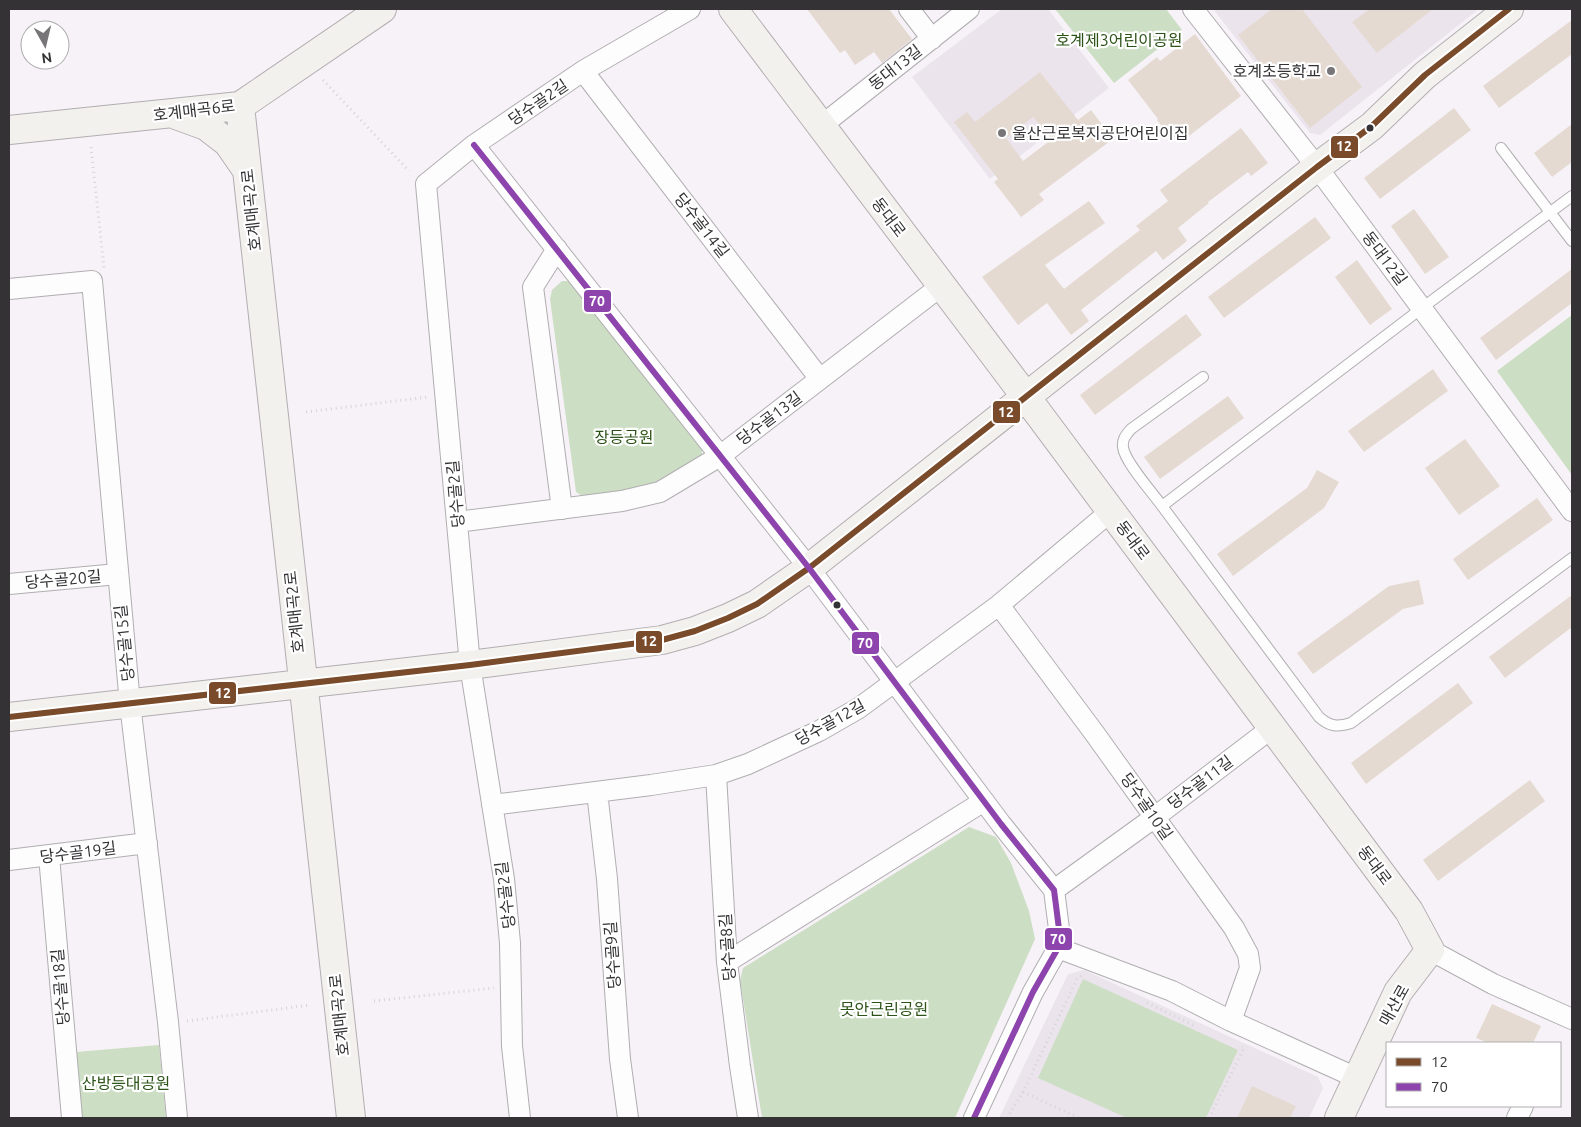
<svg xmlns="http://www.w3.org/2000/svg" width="1581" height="1127" font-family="Ubuntu,'Noto Sans KR',sans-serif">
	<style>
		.built { fill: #ebe4ed }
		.green { fill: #ccdec3 }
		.building { fill: #e5dad1; fill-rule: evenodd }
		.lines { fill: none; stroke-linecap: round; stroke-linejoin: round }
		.lane-casing { stroke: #b1aeb1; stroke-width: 12 }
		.street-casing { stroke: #b1aeb1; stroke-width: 22 }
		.secondary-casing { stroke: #b1aeb1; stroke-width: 30 }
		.path { stroke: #d5d4d5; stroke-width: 3; stroke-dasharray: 1 4; stroke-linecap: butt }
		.lane { stroke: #fefdfe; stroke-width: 10 }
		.street { stroke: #fefdfe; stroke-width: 20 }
		.secondary { stroke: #f3f1ee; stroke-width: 28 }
		.bus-1-casing { stroke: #fff; stroke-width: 10 }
		.bus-2-casing { stroke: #fff; stroke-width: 10 }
		.bus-1 { stroke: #7a4b2a; stroke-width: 6 }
		.bus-2 { stroke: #8e44ad; stroke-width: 6 }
		.poi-dot { fill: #787579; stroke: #fff; stroke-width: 2 }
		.bus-dot { fill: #343235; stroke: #fff; stroke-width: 2 }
		.labels { text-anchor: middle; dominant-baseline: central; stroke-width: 4.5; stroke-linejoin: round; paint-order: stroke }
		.park-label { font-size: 16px; fill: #2c5318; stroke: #fff }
		.street-label { font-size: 16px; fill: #343235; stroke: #fff }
		.poi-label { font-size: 16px; fill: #343235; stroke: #fff; text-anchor: end }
		.line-badge { stroke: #fff; stroke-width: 2 }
		.badge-label { font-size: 14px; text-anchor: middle; font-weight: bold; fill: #fff }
	</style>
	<rect width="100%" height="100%" fill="#f6f2f7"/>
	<!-- built -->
	<path class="built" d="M1002 9H1048L1109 88 990 179 912 77Z
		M1213 9H1479L1320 135 1310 133Z
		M1084 970 1318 1077 1323 1088 1309 1118H999L1068 974Z"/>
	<!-- green -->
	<path class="green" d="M1055 9H1166L1182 30 1114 83Z
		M562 281H572L702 447V460L653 487 590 501 576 492 550 299 552 290Z
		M1572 315V475L1497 371Z
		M969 827 996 837 1011 863 1029 911 1035 939 955 1118H762L740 980 743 968Z
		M1083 979 1238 1050 1206 1118H1127L1038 1078Z
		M159 1045 166 1118H82L76 1052Z"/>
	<!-- building -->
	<path class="building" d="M807 9H889L912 39 882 63 874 52 855 65 845 50 840 53Z
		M1272 9H1302L1362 87 1310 128 1238 35Z
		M1370 9H1433L1377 53 1352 22Z
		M1572 20V54L1499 108 1483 86Z
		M1195 34 1241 96 1181 142 1176 136 1172 139 1157 120 1158 119 1128 80 1157 57 1160 61Z
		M1040 72 1078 120 1091 110 1113 139 1039 194 1044 200 1021 217 994 182 998 179 954 122 967 112 975 122ZM1033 117 1052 139 1023 161 1006 138Z
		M1454 108 1471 130 1380 199 1364 178Z
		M1572 124V162L1552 177 1534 153Z
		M1241 128 1268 163 1251 176 1248 172 1208 202 1209 203 1178 228 1187 241 1163 260 1156 251 1081 310 1089 321 1071 335 1047 303 1018 325 982 277 1089 201 1105 223 1045 265 1064 289 1140 230 1136 226 1168 201 1160 190Z
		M1414 209 1449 257 1425 274 1391 226Z
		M1315 217 1331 238 1224 318 1208 297Z
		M1357 260 1392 309 1370 325 1335 277Z
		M1572 269V303L1496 360 1480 338Z
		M1186 314 1202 335 1095 415 1080 395Z
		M1433 369 1448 391 1364 452 1348 431Z
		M1228 396 1244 418 1160 479 1144 457Z
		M1465 439 1500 486 1459 515 1425 468Z
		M1317 470 1339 482 1324 508 1233 576 1217 554 1307 488Z
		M1537 498 1553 520 1468 580 1453 559Z
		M1419 580 1424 604 1403 609 1313 674 1297 653 1389 586Z
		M1572 595V627L1505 678 1489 657Z
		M1458 683 1473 703 1366 784 1351 763Z
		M1530 780 1545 801 1438 881 1423 860Z
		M1492 1004 1541 1026 1533 1043H1489L1476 1038Z
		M1252 1086 1296 1106 1290 1118H1237Z"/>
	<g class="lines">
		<!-- lane casing -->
		<g class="lane-casing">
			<path id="lane" d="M1501 148 1572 241
				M1572 196 1422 308 1162 506 1319 717C1330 727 1338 727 1351 723L1572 558
				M1162 506C1152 492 1124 461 1123 447 1122 439 1126 435 1131 429L1203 377"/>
		</g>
		<!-- street casing -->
		<g class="street-casing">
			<path id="street" d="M909 9 932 39
				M1193 9 1317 167 1572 511
				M583 71 820 379
				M821 126 969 9
				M474 145 809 568 1001 824 1054 890 1059 929 1058 948 1033 992 974 1118
				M557 249 533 287 562 509
				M9 289 92 281 130 704 168 1022 177 1118
				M457 522 622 501 660 492 720 456 941 286
				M9 584 118 574
				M999 605 1095 734 1234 928 1248 954 1250 968 1231 1021
				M716 775 727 962 740 1066 748 1118
				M597 792 607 879 620 1059 628 1118
				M492 805 651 785 716 775 748 764 819 731 859 708 999 605 1111 511
				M49 856 72 1118
				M9 860 147 843
				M1054 890 1155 817 1273 727
				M1058 948 1172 991 1231 1021 1357 1078
				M1430 950 1493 984 1572 1019
				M727 962 984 801
				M520 1118 512 1046 510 943 504 879 470 665 426 184 474 145 583 71 690 9
				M1517 1118 1523 1106"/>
		</g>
		<!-- secondary casing -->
		<g class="secondary-casing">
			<path id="secondary" d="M733 9 1026 397 1409 911 1430 950 1398 992 1339 1118
				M240 106 351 1118
				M176 115 206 126 228 143 246 169
				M9 130 240 106 382 9
				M9 717 470 665 662 640 695 631 728 618 757 604 809 568 1317 167 1372 126 1425 75 1509 9"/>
		</g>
		<!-- path -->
		<path class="path" d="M323 80 409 171
			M91 147 104 268
			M306 412 428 397
			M374 1001 494 988
			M1147 1003 1193 1025
			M187 1021 310 1005
			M1023 1092 1079 1118
			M1007 1118 1023 1092 1077 979 1082 975
			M1209 1118 1244 1048 1242 1047"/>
		<!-- lane -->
		<use href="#lane" class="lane"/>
		<!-- street -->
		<use href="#street" class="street"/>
		<!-- secondary -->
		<use href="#secondary" class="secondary"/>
		<!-- bus-1 casing -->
		<g class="bus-1-casing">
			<path id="bus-1" d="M9 717 470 665 662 640 695 631 728 618 757 604 809 568 1317 167 1372 126 1425 75 1509 9"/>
		</g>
		<!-- bus-2 casing -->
		<g class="bus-2-casing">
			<path id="bus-2" d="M474 145 809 568 1001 824 1054 890 1059 929 1058 948 1033 992 974 1118"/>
		</g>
		<!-- bus-1 -->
		<use href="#bus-1" class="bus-1"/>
		<!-- bus-2 -->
		<use href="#bus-2" class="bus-2"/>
	</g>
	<!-- markers -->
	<g class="poi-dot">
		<circle cx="1331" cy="71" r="5"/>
		<circle cx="1002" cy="133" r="5"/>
	</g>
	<g class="bus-dot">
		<circle cx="1370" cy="128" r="4.5"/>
		<circle cx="837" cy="605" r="4.5"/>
	</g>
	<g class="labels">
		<!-- park labels -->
		<g class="park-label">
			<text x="1119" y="40">호계제3어린이공원</text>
			<text x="624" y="437">장등공원</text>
			<text x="884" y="1009">못안근린공원</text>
			<text x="126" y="1083">산방등대공원</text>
		</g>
		<!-- street labels -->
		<g class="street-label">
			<text transform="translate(895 67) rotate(-38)">동대13길</text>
			<text transform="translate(538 102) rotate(-34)">당수골2길</text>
			<text transform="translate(194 110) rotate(-7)">호계매곡6로</text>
			<text transform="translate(251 210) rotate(-96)">호계매곡2로</text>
			<text transform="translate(889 217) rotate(53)">동대로</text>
			<text transform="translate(702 225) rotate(52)">당수골14길</text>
			<text transform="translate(1385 258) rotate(53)">동대12길</text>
			<text transform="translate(769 418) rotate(-37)">당수골13길</text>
			<text transform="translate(455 494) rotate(-95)">당수골2길</text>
			<text transform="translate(1133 540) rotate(53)">동대로</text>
			<text transform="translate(63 579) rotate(-5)">당수골20길</text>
			<text transform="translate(294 612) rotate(-96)">호계매곡2로</text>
			<text transform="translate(124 643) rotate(-96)">당수골15길</text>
			<text transform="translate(830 722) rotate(-29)">당수골12길</text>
			<text transform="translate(1200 782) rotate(-37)">당수골11길</text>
			<text transform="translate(1147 806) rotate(55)">당수골10길</text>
			<text transform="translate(78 852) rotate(-7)">당수골19길</text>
			<text transform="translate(1375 865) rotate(53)">동대로</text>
			<text transform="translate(505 895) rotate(-97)">당수골2길</text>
			<text transform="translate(727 947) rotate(-94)">당수골8길</text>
			<text transform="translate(612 955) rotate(-94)">당수골9길</text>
			<text transform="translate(60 987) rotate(-95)">당수골18길</text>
			<text transform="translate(1394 1005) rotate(-61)">매산로</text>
			<text transform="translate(339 1015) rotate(-96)">호계매곡2로</text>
		</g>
		<!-- poi labels -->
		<g class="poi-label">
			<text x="1321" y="71">호계초등학교</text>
			<text x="1012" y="133" text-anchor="start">울산근로복지공단어린이집</text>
		</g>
	</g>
	<g class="line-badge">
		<rect x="1330" y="135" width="29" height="24" rx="5" fill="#7a4b2a"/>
		<rect x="583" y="289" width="29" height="24" rx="5" fill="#8e44ad"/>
		<rect x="992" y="400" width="29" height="24" rx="5" fill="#7a4b2a"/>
		<rect x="635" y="630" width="28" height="24" rx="5" fill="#7a4b2a"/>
		<rect x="851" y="631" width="29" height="24" rx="5" fill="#8e44ad"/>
		<rect x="208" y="681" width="29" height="24" rx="5" fill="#7a4b2a"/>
		<rect x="1044" y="927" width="29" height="24" rx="5" fill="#8e44ad"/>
	</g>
	<g class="badge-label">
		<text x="1344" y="151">12</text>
		<text x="597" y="306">70</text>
		<text x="1006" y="417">12</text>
		<text x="649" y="646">12</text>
		<text x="865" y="648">70</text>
		<text x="223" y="698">12</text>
		<text x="1058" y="944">70</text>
	</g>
	<!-- border -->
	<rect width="1581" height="1127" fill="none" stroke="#343235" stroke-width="20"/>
	<!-- legend -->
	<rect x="1386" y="1042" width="175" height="65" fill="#ffffff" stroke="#aeadae"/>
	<rect x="1396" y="1058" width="25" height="8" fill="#7a4b2a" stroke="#aeadae"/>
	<text x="1431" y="1067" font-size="15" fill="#343235">12</text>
	<rect x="1396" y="1083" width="25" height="8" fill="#8e44ad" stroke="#aeadae"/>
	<text x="1431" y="1092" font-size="15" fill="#343235">70</text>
	<!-- north arrow -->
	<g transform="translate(45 45) rotate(172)"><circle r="24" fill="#ffffff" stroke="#aeadae"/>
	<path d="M0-4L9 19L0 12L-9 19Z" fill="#787579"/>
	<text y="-8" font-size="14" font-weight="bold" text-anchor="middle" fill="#343235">N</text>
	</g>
</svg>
